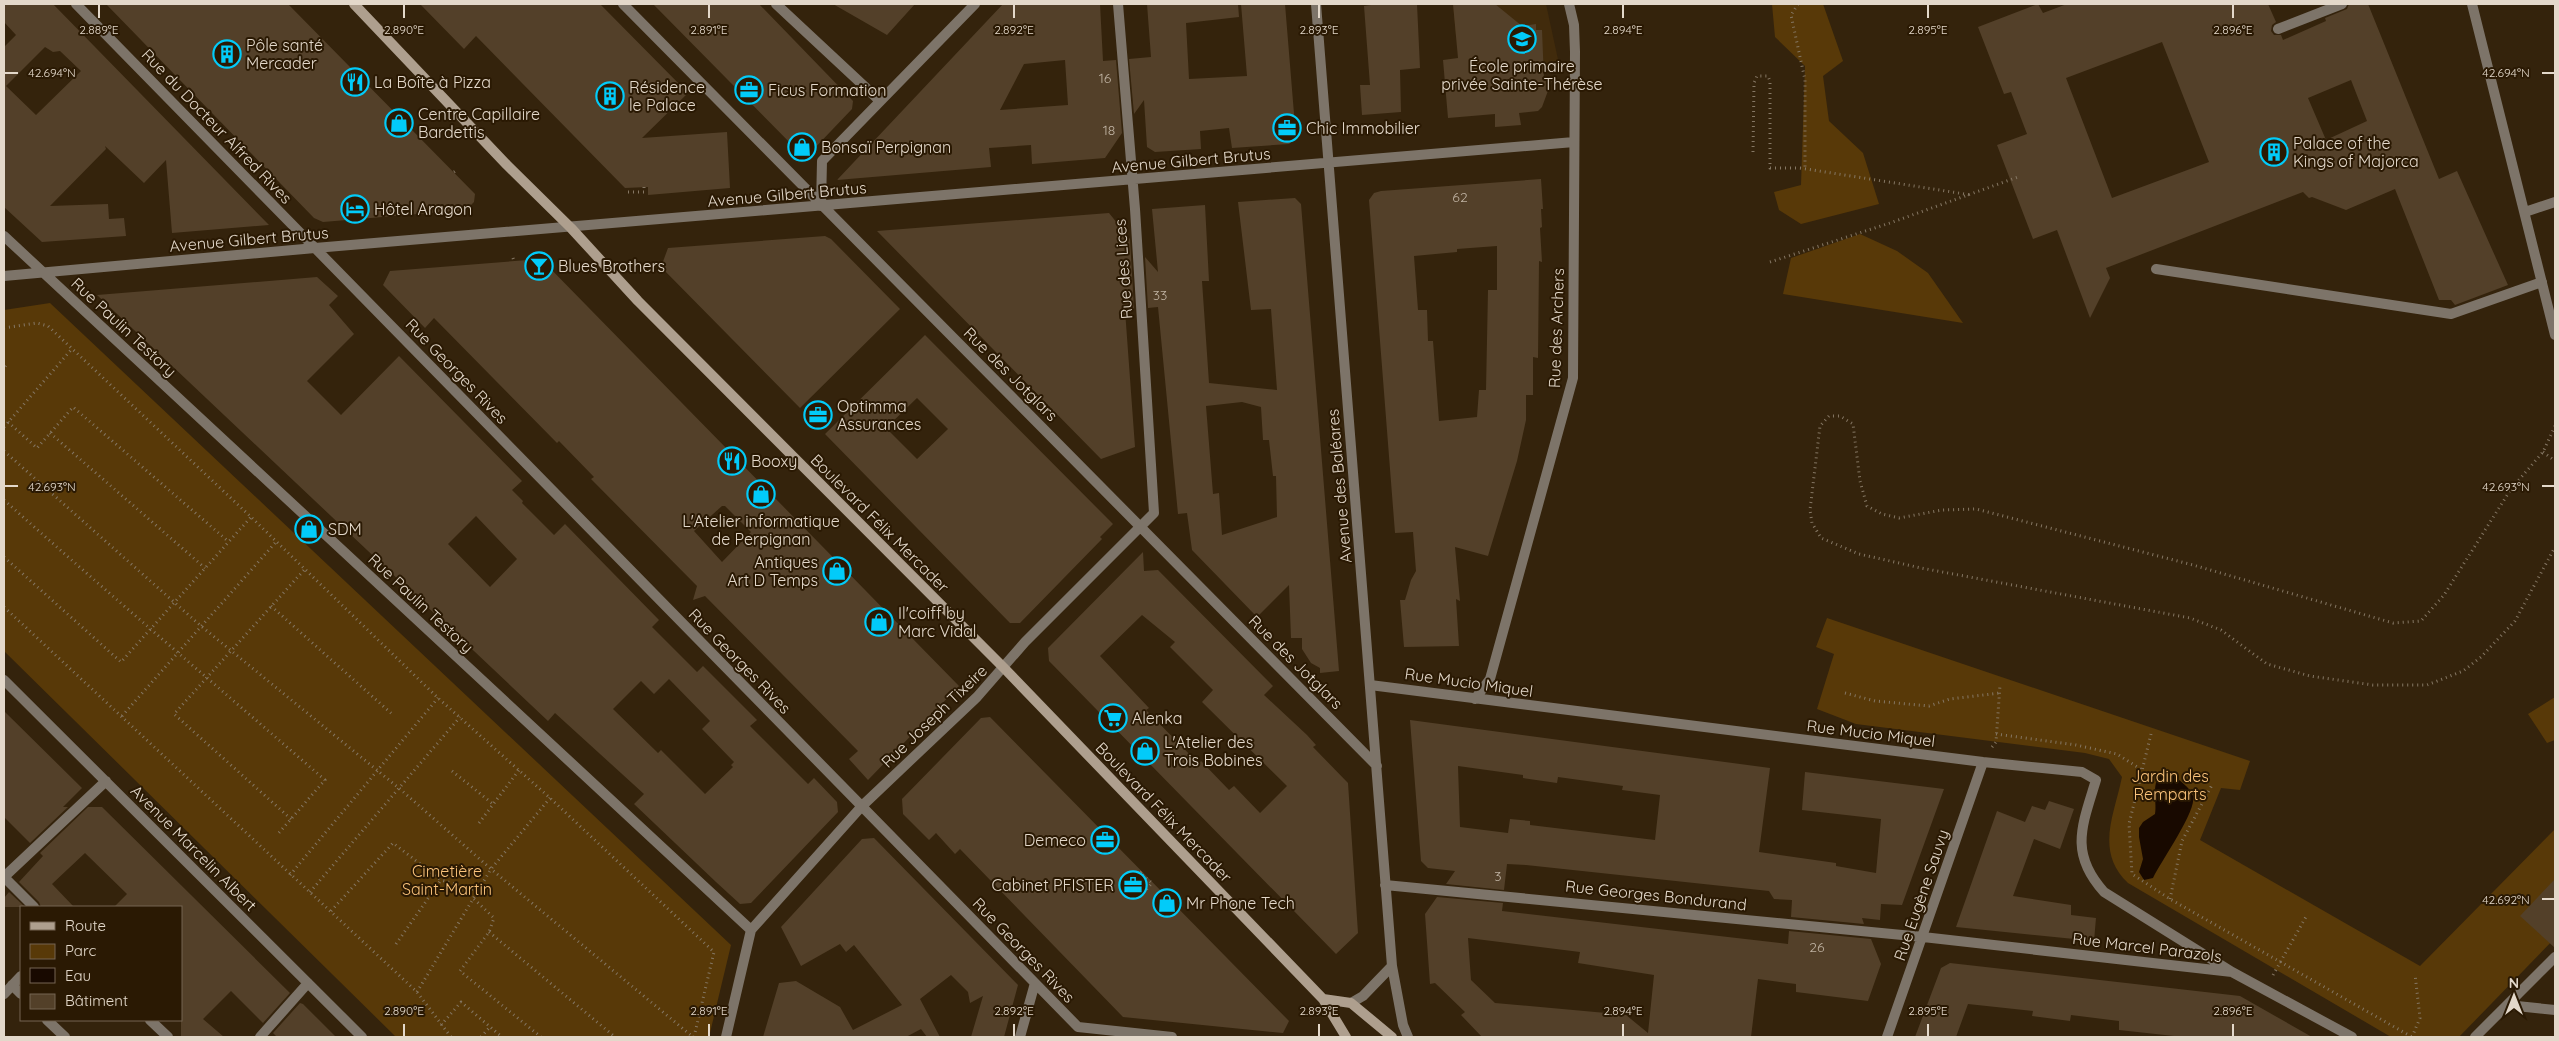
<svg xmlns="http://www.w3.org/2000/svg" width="2559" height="1041" font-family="Quicksand,sans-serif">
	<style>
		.built { fill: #412b0c }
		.green { fill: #583908 }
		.water { fill: #180900 }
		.building { fill: #534029; fill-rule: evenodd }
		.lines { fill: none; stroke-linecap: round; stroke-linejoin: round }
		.path { stroke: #857764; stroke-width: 3; stroke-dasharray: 1 4; stroke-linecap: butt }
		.lane { stroke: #7d7469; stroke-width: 10 }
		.street { stroke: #7d7469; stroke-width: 10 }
		.secondary { stroke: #ae9f8e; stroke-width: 10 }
		.ticks { fill: none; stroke: #e3d8ca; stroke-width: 2 }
		.labels { text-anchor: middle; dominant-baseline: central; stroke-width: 4; stroke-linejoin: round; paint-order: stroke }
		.number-label { font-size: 14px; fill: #bfb2a2 }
		.poi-label { font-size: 16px; fill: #e3d8ca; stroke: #2a1903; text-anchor: start }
		.street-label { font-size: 16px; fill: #e3d8ca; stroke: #2a1903 }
		.park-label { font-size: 16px; fill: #fbc37b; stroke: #2a1903 }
		.ticks-label { font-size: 12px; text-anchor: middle; fill: #e3d8ca; stroke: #2a1903; stroke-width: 4; stroke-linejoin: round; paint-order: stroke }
	</style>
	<rect width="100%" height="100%" fill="#34230c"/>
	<!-- built -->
	<path class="built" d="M1453 4H1546L1559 64 1493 69 1456 36Z"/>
	<!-- green -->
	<path class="green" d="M1772 4H1823L1843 61 1823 76 1829 121 1863 153 1879 204 1801 224 1779 210 1774 192 1801 185 1805 66 1775 37Z
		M1860 234 1897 251 1928 273 1963 323 1783 294 1791 258Z
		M50 303 731 945 709 1037H396L4 651V310Z
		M1827 618 2250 761 2240 790 2221 788 2200 840 2420 966 2555 829V938L2459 1037H2391L2128 883C2095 851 2114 816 2122 777L2109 759 2085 753 1856 724 1817 709 1834 654 1816 647Z
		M2555 697V740L2547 743 2528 714Z"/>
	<!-- water -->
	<path class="water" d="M2171 774C2179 780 2190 787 2193 796 2197 811 2161 861 2153 878L2144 880 2139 872 2143 859 2139 837V828L2143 822 2155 814C2158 801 2147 772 2171 774Z"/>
	<!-- building -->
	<path class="building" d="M4 4H53L269 225 172 233 166 160 144 183 105 146 106 149 50 206 108 204 109 219 124 218 126 236 42 242 4 207V47L16 35 4 22ZM45 47 53 52 60 51 81 71 36 115 6 86Z
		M106 4H288L475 194 474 202 466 210 323 222 314 218Z
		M420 4H600L688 93 642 138 727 132 730 188 648 195V187L625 188 476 36 464 49Z
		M653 4H759L853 101 852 109 810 153H800Z
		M833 4H915L887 35Z
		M1003 4H1100L1103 61 1116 60 1122 133 1105 158 1032 164 1031 145 989 148 991 167 837 180ZM1065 60 1068 105 1000 110 1024 64Z
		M1147 4H1238L1239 17 1186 23 1189 79 1247 76 1241 4H1285L1296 138 1289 144 1232 148 1229 128 1200 131 1201 149 1155 152 1147 147 1144 100 1134 114 1129 59 1151 57Z
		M1378 4H1417L1420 68 1400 70 1401 112 1362 115 1360 85H1370L1364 6Z
		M1453 4H1495L1522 26 1536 24V30H1542L1544 80H1552L1542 107 1538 111 1519 113 1521 125 1495 127V114L1448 118 1443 60 1458 58Z
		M2038 4 2043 13 2067 4H2268L2276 22 2272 25 2271 31 2274 35H2281L2283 40 2326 21 2325 18 2347 9 2349 4H2368L2439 179 2457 171 2508 285 2455 305 2451 300H2439L2395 189 2346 210 2312 197 2309 198 2303 192 2106 268 2110 278 2090 318 2057 230 2033 239 1997 145 2027 134 2011 92 2004 94 1978 27ZM2162 42 2209 162 2112 198 2066 78ZM2351 80 2367 121 2326 140 2308 98Z
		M1541 179 1543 209H1541L1542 227 1540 228 1542 262 1539 261 1538 358 1533 357V395H1526V420L1517 461 1488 556 1455 547 1460 601 1456 599 1459 646 1404 647 1400 600H1405L1411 580 1416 571 1413 532 1395 533 1369 200 1374 193 1381 191ZM1497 246V290H1488L1486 390H1479L1477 417 1439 421 1433 341H1428L1427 310H1418L1414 256 1457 252V249Z
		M1295 198 1301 204 1339 671 1320 673V668L1311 663 1302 649V638H1291L1289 585 1257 617 1192 550 1187 513 1178 514 1158 307 1148 308 1145 257 1158 272 1152 209 1205 205 1209 281H1202L1209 383 1277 390 1271 309 1251 310 1238 202ZM1242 402 1261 407 1263 440H1269L1273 476H1276L1277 517 1222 535 1219 493 1213 494 1206 406Z
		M1109 213 1130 239 1134 309 1125 310 1135 447 1101 459 877 231Z
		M825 236 831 239 900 309 800 408 661 267 668 248Z
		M541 259 959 686 868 780 849 759 858 751 705 596 693 600 697 586 591 479 594 477 559 441 557 443 434 318 425 328 383 285 390 271ZM722 506H725L751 532 722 562 694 531Z
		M317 277 338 296 329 305 354 334 307 381 341 415 399 356 522 481 512 490 523 501 522 503 554 535 565 524 659 620 652 627 697 672 703 666 757 720 750 726 808 784 814 778 837 802 838 812 751 903 740 904 716 882 634 804 644 794 555 713 548 721 97 295ZM476 516 517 559 490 587 448 544ZM669 679 710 721 702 729 734 762 731 765 733 767 705 794 661 750 658 753 613 709 641 681 654 694Z
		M925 335 1113 524 1100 537 1102 539 1020 623H1010L825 434ZM917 398 948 429 917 459 886 428Z
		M1143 552 1144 571 1158 570 1273 686 1264 695 1307 735 1316 745 1313 747 1348 783 1358 933 1336 954 1049 661 1048 648ZM1142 615 1175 642 1170 647 1213 690 1202 702 1287 786 1260 813 1234 786 1229 790 1201 761 1199 764 1146 710 1149 708 1100 656Z
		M4 711 82 788 63 807H68L30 843 4 817Z
		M990 717 1289 1021 1283 1033 1123 1017 960 849 955 854 936 833 929 840 903 814 902 799 981 718Z
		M1410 720 1770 768 1759 852 1836 863V866L1876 873 1881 819 1802 810 1805 772 1944 789 1902 905 1881 904 1880 920 1862 918 1864 924 1791 917 1792 900 1774 899 1769 891 1526 865 1507 864 1504 890 1446 884 1455 871 1428 868 1421 861ZM1458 766 1523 775V778L1557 783 1558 777 1623 786 1622 790 1660 795 1655 840 1530 825V821L1510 819 1508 833 1460 827Z
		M2049 801 2074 809 2060 849 2034 839 2013 896 2071 905V915L2096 918 2094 941 1956 927 1997 811 2025 822 2032 806 2045 810Z
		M88 807H102L290 993 263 1023 231 991 203 1019 224 1037H181V907H114L127 894 85 853 52 884 74 907H41L39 902 19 882 43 856 40 853Z
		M874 838 1018 985 1004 1037H971L983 996 970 1003 968 992 951 975 920 999 940 1037H927L921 1029 906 1037H763L779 983 796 981 840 1007 853 1030 902 1005 854 945 846 952 840 944 801 966 781 927 862 839Z
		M2555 879V948L2520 916Z
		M9 892 25 907H4V898Z
		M1437 897 1503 903 1502 911 1788 944 1789 931 1871 939 1881 964 1868 1001 1796 992V984L1758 979 1751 1037H1482L1461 1015 1465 1012 1435 983 1430 984 1425 914ZM1468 938 1580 952 1578 963 1654 975 1648 1033 1626 1015H1606V1013L1495 1003 1471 980Z
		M1950 963 2240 996 2312 1037H2183L2119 1030V1021L2071 1015 2070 1021 2032 1016 2033 1011 1968 1004 1956 1037H1915L1941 968Z
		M300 1003 303 1004 336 1037H277L273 1033Z"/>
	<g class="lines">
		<!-- path -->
		<path class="path" d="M1798 4 1791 15 1805 80V169
			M1753 152 1754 83 1757 76H1768L1770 81V168H1800L1971 195
			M454 172 457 170
			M628 192H644V187
			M513 258 514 261
			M1770 262 1890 223 2018 177
			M4 328 37 323 48 326 251 517 438 698 550 798 714 952 694 1037
			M4 364H7L4 368
			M8 422 37 448 73 407 229 542
			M2555 426 2543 452 2511 489 2444 595 2421 621 2393 623 2193 565 1976 509 1942 510 1899 518 1882 514 1867 506 1860 481 1853 424 1840 416H1829L1820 426 1810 510 1812 523 1821 538 1859 554 1921 568 2190 618 2221 630 2267 664 2310 676 2373 685H2427L2463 671 2481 657 2515 621 2555 547
			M4 427 71 350
			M50 433 205 568
			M4 451 201 626 400 789 491 869 693 1037
			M2543 452 2555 461
			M4 500C110 595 218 687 325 780L277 835
			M4 557 121 662 251 517
			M271 606 392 714
			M4 607 417 992 451 1037
			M1845 693 1875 701 1929 706 1950 699 2000 693
			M122 716 275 543
			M1996 734 2076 745 2117 754 2142 770
			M2151 734 2129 824 2132 874 2170 899 2412 1037
			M1992 747 1996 742 2000 685
			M452 771 493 804
			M291 819 174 714 305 569
			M479 823 519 770
			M290 875 438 698
			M1132 877 1146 890 1152 883 1140 873 1142 871
			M1132 881 1140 873
			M310 892 460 717
			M474 899 494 918 489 932 460 971 541 1037
			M2170 899 2182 841 2212 785
			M331 911 393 843 441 880 479 891
			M489 932 615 1037
			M396 944 441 880
			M2273 975 2307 915
			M417 992 491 869 550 798
			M441 1025 461 1002 502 1037
			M481 1037 490 1027
			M2412 1037 2420 1018 2415 974"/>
		<!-- lane -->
		<path class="lane" d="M2472 4 2555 335
			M2278 29 2342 4
			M2525 212 2555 202
			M2156 269 2451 314 2542 282"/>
		<!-- street -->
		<path class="street" d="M76 4 1078 1027 1172 1037
			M623 4 1377 766
			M776 4 879 100
			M1316 4 1392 966 1403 1025 1408 1037
			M821 206 822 161 975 4
			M4 236 751 930
			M4 276 315 248 1574 142
			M4 680 362 1037
			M1370 685 1983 762 2082 772 2096 780C2082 826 2069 853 2104 892L2232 972
			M1475 699 1490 679 1573 378 1575 52 1574 25 1569 4
			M4 877 106 781
			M4 877 34 907
			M1385 885 1923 937 2232 972 2352 1037
			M12 985 21 994
			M4 994 21 976
			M1351 1003 1363 996 1392 966
			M2507 1005 2555 1010
			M47 1020 65 1037
			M150 1020 168 1037
			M260 1037 308 983
			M726 1037 751 930 862 806 977 697 1025 642 1154 513 1135 209 1118 4
			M1020 1037 1035 983
			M1887 1037 1983 762
			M2475 1037 2555 957"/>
		<!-- secondary -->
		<path class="secondary" d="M354 4 507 165 571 228 638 301 1004 668 1323 999 1346 1037
			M1323 999 1351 1003 1392 1037"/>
	</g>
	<!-- ticks -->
	<path class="ticks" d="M99 5V18M404 5V18M709 5V18M1014 5V18M1319 5V18M1623 5V18M1928 5V18M2233 5V18M5 73H18M2542 73H2554M5 486H18M2542 486H2554M2542 899H2554M404 1024V1036M709 1024V1036M1014 1024V1036M1319 1024V1036M1623 1024V1036M1928 1024V1036M2233 1024V1036"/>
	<!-- icons -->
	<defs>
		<g id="school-ring" transform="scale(1.4375)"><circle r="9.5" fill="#2a1903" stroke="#02cbf9" stroke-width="1.5"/><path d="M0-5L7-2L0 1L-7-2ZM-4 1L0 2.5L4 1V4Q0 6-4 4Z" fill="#02cbf9"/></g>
		<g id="building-ring" transform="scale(1.4375)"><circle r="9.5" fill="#2a1903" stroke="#02cbf9" stroke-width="1.5"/><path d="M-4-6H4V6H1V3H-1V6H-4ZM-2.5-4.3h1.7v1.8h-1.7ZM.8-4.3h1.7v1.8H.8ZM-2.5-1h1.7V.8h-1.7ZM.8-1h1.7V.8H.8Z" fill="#02cbf9"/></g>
		<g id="restaurant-ring" transform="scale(1.4375)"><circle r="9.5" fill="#2a1903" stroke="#02cbf9" stroke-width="1.5"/><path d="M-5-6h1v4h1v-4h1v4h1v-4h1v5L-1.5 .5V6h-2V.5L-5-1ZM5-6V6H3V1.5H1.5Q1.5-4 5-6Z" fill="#02cbf9"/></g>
		<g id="office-ring" transform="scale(1.4375)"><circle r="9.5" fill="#2a1903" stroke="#02cbf9" stroke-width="1.5"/><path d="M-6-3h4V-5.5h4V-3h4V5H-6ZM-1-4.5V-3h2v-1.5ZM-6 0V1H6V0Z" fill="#02cbf9"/></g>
		<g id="shop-ring" transform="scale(1.4375)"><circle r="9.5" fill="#2a1903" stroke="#02cbf9" stroke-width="1.5"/><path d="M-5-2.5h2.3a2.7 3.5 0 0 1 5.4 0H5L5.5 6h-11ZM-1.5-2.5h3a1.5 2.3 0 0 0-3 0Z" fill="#02cbf9"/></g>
		<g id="hotel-ring" transform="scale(1.4375)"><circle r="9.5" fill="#2a1903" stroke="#02cbf9" stroke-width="1.5"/><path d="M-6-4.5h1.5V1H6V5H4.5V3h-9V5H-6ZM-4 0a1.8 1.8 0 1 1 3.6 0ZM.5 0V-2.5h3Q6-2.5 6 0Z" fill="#02cbf9"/></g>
		<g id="bar-ring" transform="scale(1.4375)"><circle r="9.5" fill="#2a1903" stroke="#02cbf9" stroke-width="1.5"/><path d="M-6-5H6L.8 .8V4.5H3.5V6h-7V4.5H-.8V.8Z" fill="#02cbf9"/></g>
		<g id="supermarket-ring" transform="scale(1.4375)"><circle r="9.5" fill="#2a1903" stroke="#02cbf9" stroke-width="1.5"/><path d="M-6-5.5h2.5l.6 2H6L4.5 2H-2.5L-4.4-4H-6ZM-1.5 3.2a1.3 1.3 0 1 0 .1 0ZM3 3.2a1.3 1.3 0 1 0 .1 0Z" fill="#02cbf9"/></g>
	</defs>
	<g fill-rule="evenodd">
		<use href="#school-ring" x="1522" y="39"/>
		<use href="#building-ring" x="227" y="54"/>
		<use href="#restaurant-ring" x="355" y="82"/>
		<use href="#office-ring" x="749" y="90"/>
		<use href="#building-ring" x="610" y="96"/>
		<use href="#shop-ring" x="399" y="123"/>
		<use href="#office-ring" x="1287" y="128"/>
		<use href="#shop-ring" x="802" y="147"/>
		<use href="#building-ring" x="2274" y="152"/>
		<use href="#hotel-ring" x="355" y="209"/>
		<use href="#bar-ring" x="539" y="266"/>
		<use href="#office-ring" x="818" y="415"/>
		<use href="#restaurant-ring" x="732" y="461"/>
		<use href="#shop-ring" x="761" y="494"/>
		<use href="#shop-ring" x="309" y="529"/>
		<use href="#shop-ring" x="837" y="571"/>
		<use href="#shop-ring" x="879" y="622"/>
		<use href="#supermarket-ring" x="1113" y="718"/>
		<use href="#shop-ring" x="1145" y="751"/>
		<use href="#office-ring" x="1105" y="840"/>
		<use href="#office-ring" x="1133" y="885"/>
		<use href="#shop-ring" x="1167" y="903"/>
	</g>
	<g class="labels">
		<!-- number labels -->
		<g class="number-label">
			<text x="1105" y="78">16</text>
			<text x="1109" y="130">18</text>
			<text x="1460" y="197">62</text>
			<text x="1160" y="295">33</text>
			<text x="1498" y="876">3</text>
			<text x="1817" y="947">26</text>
		</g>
		<!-- poi labels -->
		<g class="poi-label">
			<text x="246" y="45">Pôle santé<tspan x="246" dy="18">Mercader</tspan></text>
			<text x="1522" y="66" text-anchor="middle">École primaire<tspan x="1522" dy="18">privée Sainte-Thérèse</tspan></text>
			<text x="374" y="82">La Boîte à Pizza</text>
			<text x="629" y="87">Résidence<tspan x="629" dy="18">le Palace</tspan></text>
			<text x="768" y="90">Ficus Formation</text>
			<text x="418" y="114">Centre Capillaire<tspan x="418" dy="18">Bardettis</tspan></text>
			<text x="1306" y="128">Chic Immobilier</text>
			<text x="2293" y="143">Palace of the<tspan x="2293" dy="18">Kings of Majorca</tspan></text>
			<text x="821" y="147">Bonsaï Perpignan</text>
			<text x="374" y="209">Hôtel Aragon</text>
			<text x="558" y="266">Blues Brothers</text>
			<text x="837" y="406">Optimma<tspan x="837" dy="18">Assurances</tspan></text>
			<text x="751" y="461">Booxy</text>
			<text x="761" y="521" text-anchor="middle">L'Atelier informatique<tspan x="761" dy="18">de Perpignan</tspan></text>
			<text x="328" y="529">SDM</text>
			<text x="818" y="562" text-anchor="end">Antiques<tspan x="818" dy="18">Art D Temps</tspan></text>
			<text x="898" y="613">Il'coiff by<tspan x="898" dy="18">Marc Vidal</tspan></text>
			<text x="1132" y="718">Alenka</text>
			<text x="1164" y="742">L'Atelier des<tspan x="1164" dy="18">Trois Bobines</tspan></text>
			<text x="1086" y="840" text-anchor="end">Demeco</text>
			<text x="1114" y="885" text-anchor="end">Cabinet PFISTER</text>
			<text x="1186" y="903">Mr Phone Tech</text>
		</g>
		<!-- street labels -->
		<g class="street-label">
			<text transform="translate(217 126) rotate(46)">Rue du Docteur Alfred Rives</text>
			<text transform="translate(1191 160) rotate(-5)">Avenue Gilbert Brutus</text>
			<text transform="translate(787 194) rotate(-5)">Avenue Gilbert Brutus</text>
			<text transform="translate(249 239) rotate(-5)">Avenue Gilbert Brutus</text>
			<text transform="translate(1123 269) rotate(-94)">Rue des Lices</text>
			<text transform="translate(124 327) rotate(43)">Rue Paulin Testory</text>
			<text transform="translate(1556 328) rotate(-88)">Rue des Archers</text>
			<text transform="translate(457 371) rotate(46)">Rue Georges Rives</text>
			<text transform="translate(1011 374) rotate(45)">Rue des Jotglars</text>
			<text transform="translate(1339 486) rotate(-95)">Avenue des Baléares</text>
			<text transform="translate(880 523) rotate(45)">Boulevard Félix Mercader</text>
			<text transform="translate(421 603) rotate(43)">Rue Paulin Testory</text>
			<text transform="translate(740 661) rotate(46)">Rue Georges Rives</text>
			<text transform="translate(1296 662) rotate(45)">Rue des Jotglars</text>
			<text transform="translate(1469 682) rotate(8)">Rue Mucio Miquel</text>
			<text transform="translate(934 716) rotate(-44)">Rue Joseph Tixeire</text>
			<text transform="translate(1871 733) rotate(7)">Rue Mucio Miquel</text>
			<text transform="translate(1164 812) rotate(46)">Boulevard Félix Mercader</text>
			<text transform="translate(194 848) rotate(45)">Avenue Marcelin Albert</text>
			<text transform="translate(1656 895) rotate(6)">Rue Georges Bondurand</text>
			<text transform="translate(1921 895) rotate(-71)">Rue Eugène Sauvy</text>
			<text transform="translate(2147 947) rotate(7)">Rue Marcel Parazols</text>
			<text transform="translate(1024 950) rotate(46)">Rue Georges Rives</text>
		</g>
		<!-- park labels -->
		<g class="park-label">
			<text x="2170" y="776">Jardin des<tspan x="2170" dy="18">Remparts</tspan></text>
			<text x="447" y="871">Cimetière<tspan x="447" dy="18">Saint-Martin</tspan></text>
		</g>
	</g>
	<g class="ticks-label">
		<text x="99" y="34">2.889°E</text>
		<text x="404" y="34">2.890°E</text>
		<text x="709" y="34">2.891°E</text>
		<text x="1014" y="34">2.892°E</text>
		<text x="1319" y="34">2.893°E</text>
		<text x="1623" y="34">2.894°E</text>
		<text x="1928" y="34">2.895°E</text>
		<text x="2233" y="34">2.896°E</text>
		<text x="52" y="77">42.694°N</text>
		<text x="2506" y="77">42.694°N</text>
		<text x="52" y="491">42.693°N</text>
		<text x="2506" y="491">42.693°N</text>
		<text x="2506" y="904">42.692°N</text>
		<text x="404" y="1015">2.890°E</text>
		<text x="709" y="1015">2.891°E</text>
		<text x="1014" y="1015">2.892°E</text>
		<text x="1319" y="1015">2.893°E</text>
		<text x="1623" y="1015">2.894°E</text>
		<text x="1928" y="1015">2.895°E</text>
		<text x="2233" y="1015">2.896°E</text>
	</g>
	<!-- border -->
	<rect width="2559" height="1041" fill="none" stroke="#e3d8ca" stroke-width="10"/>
	<!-- legend -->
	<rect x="20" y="906" width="162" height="115" fill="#2a1903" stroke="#746553"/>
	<rect x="30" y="922" width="25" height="8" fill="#ae9f8e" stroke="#746553"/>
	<text x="65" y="931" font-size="15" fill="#e3d8ca">Route</text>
	<rect x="30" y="944" width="25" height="15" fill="#583908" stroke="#746553"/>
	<text x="65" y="956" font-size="15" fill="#e3d8ca">Parc</text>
	<rect x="30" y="968" width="25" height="15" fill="#180900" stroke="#746553"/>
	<text x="65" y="981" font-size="15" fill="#e3d8ca">Eau</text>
	<rect x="30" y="994" width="25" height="15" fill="#534029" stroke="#746553"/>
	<text x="65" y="1006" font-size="15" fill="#e3d8ca">Bâtiment</text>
	<!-- north arrow -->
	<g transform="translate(2514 996)" stroke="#2a1903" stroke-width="4" paint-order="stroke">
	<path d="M0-4L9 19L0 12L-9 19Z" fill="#e3d8ca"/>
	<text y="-8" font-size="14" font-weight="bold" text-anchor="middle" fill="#e3d8ca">N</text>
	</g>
</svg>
